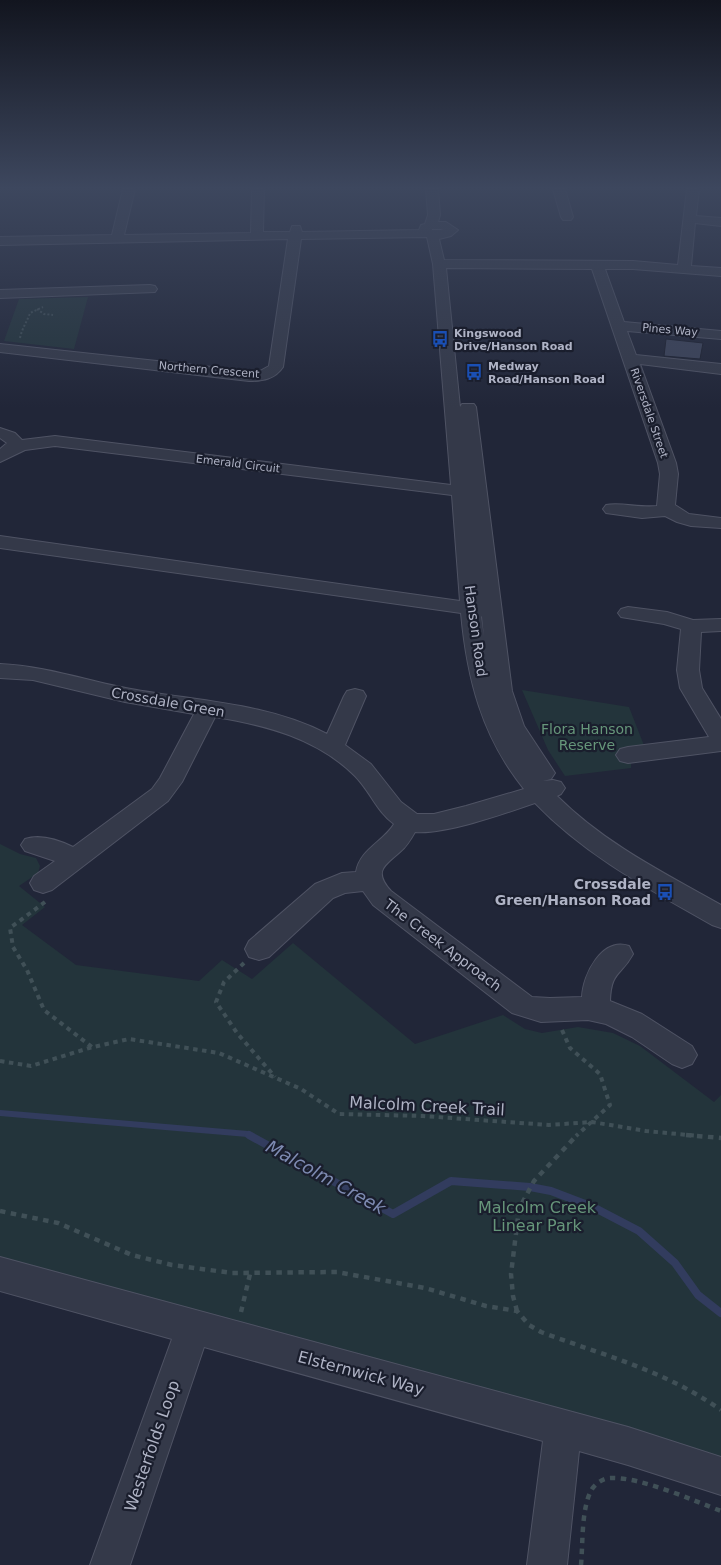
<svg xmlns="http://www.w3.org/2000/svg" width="721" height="1565" font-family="'DejaVu Sans',sans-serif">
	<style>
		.green { fill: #23343b }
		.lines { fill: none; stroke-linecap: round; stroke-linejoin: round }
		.stream-far1 { stroke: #323c5e; stroke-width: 6 }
		.stream { stroke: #323c5e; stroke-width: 8 }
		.building { fill: #3c4359; stroke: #1c202f }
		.minor-casing { stroke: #4f5364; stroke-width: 2 }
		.path-far2 { stroke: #405057; stroke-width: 2; stroke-dasharray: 2 2; stroke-linecap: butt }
		.path-far1 { stroke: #405057; stroke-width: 4; stroke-dasharray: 4.5 4.5; stroke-linecap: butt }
		.path { stroke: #405057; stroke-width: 4.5; stroke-dasharray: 5.5 5.5; stroke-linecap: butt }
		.minor { fill: #343949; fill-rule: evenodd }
		.labels { text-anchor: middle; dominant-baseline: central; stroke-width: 4.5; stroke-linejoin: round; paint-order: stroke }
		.far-street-label { font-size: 11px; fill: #afb3c5; stroke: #1a1e2d }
		.far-poi-label { font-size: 11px; font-weight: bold; fill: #afb3c5; stroke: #1a1e2d; text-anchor: start }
		.street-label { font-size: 14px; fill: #afb3c5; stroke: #1a1e2d }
		.park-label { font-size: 14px; fill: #66967a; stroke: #1a1e2d }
		.poi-label { font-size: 14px; font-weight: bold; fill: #afb3c5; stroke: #1a1e2d; text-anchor: end }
		.near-street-label { font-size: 16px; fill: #afb3c5; stroke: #1a1e2d }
		.near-park-label { font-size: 16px; fill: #66967a; stroke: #1a1e2d }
		.near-water-label { font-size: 18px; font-style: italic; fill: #7e8bb2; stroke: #1a1e2d }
	</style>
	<rect width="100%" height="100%" fill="#212638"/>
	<!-- green -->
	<path class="green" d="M88 297 74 349 4 341 19 299Z
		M522 690 629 707 645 748 631 761V768L565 776 548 750Z
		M0 844 20 854 36 858 40 866 38 873 19 886 45 907 22 925 76 965 199 981 222 960 252 979 293 943 415 1044 503 1015 525 1029 542 1033 578 1027 613 1033 640 1046 714 1102 721 1095V1459L0 1258Z"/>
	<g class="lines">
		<!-- stream-far1 -->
		<path class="stream-far1" d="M0 1113 248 1134 252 1136"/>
		<!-- stream -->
		<path class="stream" d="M249 1135 393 1214 451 1181 530 1187 551 1191 593 1207 639 1231 675 1263 698 1295 721 1313"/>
	</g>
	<!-- building -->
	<path class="building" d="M666 339 703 343 700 359 664 356Z"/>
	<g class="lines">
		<!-- minor casing -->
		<g class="minor-casing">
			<path id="minor" d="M123 189H135L124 235 251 233 252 189H264L263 232H290L292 226H300L302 232 419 230 421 225 425 224 428 215 426 189H438L440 215 438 222H446L458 230 451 236 439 239 444 260 633 261 678 265 687 189H699L696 216 721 218V226L695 223 691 266 721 268V276L633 269H605L624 322 721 331V339L627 331 636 355 721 364V374L640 364 676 463 678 474 675 505 689 514 721 518V528L691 526 677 522 665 516 642 518 606 513 603 509 606 505C620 502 640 508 657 506L660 474 658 463 592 269 446 268 460 407 462 404H474L476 407 512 691 524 726 555 773 551 779 543 781 553 780 561 782 565 788 561 794 557 796C604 843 664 873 721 905V928L712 925C649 889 586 856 535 803 506 813 444 835 415 832 411 839 407 846 401 851 386 865 372 870 391 891L532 997 550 998 582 997C583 974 602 937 629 946L633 954C621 976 611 971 610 1001L642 1014 692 1046 697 1055 692 1064 682 1068 672 1064 632 1037 606 1024 588 1020 541 1022 512 1013 373 905 363 891 345 893 333 898 269 957 259 960 249 957 245 949 249 941 315 884 342 873 356 872C360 849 383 842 394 824 377 812 370 791 355 776 318 739 266 725 215 717L182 782 168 801 52 890 43 893 34 890 30 883 34 876 55 861 25 851 21 845 25 839C40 834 59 840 73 847L152 789 160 778 194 714 125 702 33 680 0 678V664C45 666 87 681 131 689 196 701 268 703 327 734L344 696 347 691 355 689 363 691 366 696 345 745 371 764 401 802 417 814H434L466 806 524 789C482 737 467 679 461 613L0 548V536L460 601 452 495 55 446 25 450 0 462V449L7 443 0 438V428L15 433 22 440 55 436 451 485 433 264 427 237 301 239 283 367C275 379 263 381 249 381L0 352V344L249 371H260L269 366 288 239 0 245V237L112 235ZM440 229 444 230H432V229ZM481 616 482 617 484 637Z
				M553 189H565L573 217 571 220H563L561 217Z
				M150 285 155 286 157 289 155 292 0 298V290Z
				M628 607 667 612 693 620 721 619V631L701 632 699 670 702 688 721 719V751L628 763 620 761 616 755 620 749 628 747 709 737 680 688 677 670 681 629 664 624 621 617 618 613 621 609Z
				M0 1257 628 1427 721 1457V1495L628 1465 579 1451 567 1565H527L543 1441 204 1347 130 1565H90L172 1339 0 1291Z"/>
		</g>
		<!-- path-far2 -->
		<path class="path-far2" d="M37 309 44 314 53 315
			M20 338C22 328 27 322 30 313L43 307"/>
		<!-- path-far1 -->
		<path class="path-far1" d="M45 902 10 928 13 947 27 970 44 1010 92 1047
			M244 963 224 982 216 1002 237 1033 275 1077
			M562 1030 570 1048 600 1074 610 1105 576 1136
			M0 1061 31 1066 89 1048 129 1039 219 1053 301 1089 339 1114 423 1116 549 1125 592 1122 646 1131 699 1136"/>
		<!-- path -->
		<path class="path" d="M686 1135 721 1138
			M0 1211 58 1223 132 1255 172 1265 232 1273 337 1272 425 1288 486 1306 517 1311 529 1325 541 1332C605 1356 664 1370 721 1410
			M517 1311 513 1296 511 1274 519 1209 534 1181 577 1135
			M241 1312 250 1274
			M581 1565C583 1545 581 1507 592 1489 596 1483 604 1478 611 1478 641 1477 692 1500 721 1511"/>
		<!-- minor -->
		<use href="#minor" class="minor"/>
	</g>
	<!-- sky -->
	<linearGradient id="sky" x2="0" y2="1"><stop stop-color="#12151f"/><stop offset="0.46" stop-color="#3d475e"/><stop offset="1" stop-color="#3d475e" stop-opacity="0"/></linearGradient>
	<rect width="721" height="408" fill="url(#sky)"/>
	<!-- icons -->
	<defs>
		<g id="bus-bare" transform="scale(1.35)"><path d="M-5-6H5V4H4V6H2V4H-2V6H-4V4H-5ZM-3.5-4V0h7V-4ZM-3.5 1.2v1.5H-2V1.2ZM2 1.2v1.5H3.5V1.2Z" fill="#1a4fb4" stroke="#1a1e2d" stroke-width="2.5" paint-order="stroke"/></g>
	</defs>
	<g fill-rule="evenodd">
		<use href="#bus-bare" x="440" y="339"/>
		<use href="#bus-bare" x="474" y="372"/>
		<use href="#bus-bare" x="665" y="892"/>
	</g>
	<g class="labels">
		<!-- far-street labels -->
		<g class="far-street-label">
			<text transform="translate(670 330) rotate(5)">Pines Way</text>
			<text transform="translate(209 370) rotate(5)">Northern Crescent</text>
			<text transform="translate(649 413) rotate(71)">Riversdale Street</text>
			<text transform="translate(238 464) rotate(7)">Emerald Circuit</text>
		</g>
		<!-- far-poi labels -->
		<g class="far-poi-label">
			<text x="454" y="333">Kingswood<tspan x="454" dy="13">Drive/Hanson Road</tspan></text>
			<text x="488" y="366">Medway<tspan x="488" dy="13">Road/Hanson Road</tspan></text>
		</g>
		<!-- street labels -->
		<g class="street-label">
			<text transform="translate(476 631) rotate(82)">Hanson Road</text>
			<text transform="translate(168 702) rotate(10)">Crossdale Green</text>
			<text transform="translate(443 945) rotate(37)">The Creek Approach</text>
		</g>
		<!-- park labels -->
		<g class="park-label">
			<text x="587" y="729">Flora Hanson<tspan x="587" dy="16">Reserve</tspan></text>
		</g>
		<!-- poi labels -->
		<g class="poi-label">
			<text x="651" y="884">Crossdale<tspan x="651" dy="16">Green/Hanson Road</tspan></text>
		</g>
		<!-- near-street labels -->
		<g class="near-street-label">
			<text transform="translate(427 1106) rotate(3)">Malcolm Creek Trail</text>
			<text transform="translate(361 1373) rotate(15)">Elsternwick Way</text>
			<text transform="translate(152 1446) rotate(-71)">Westerfolds Loop</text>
		</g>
		<!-- near-park labels -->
		<g class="near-park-label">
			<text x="537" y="1207">Malcolm Creek<tspan x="537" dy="18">Linear Park</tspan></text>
		</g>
		<!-- near-water labels -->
		<g class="near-water-label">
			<text transform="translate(326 1177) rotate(29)">Malcolm Creek</text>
		</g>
	</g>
</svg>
